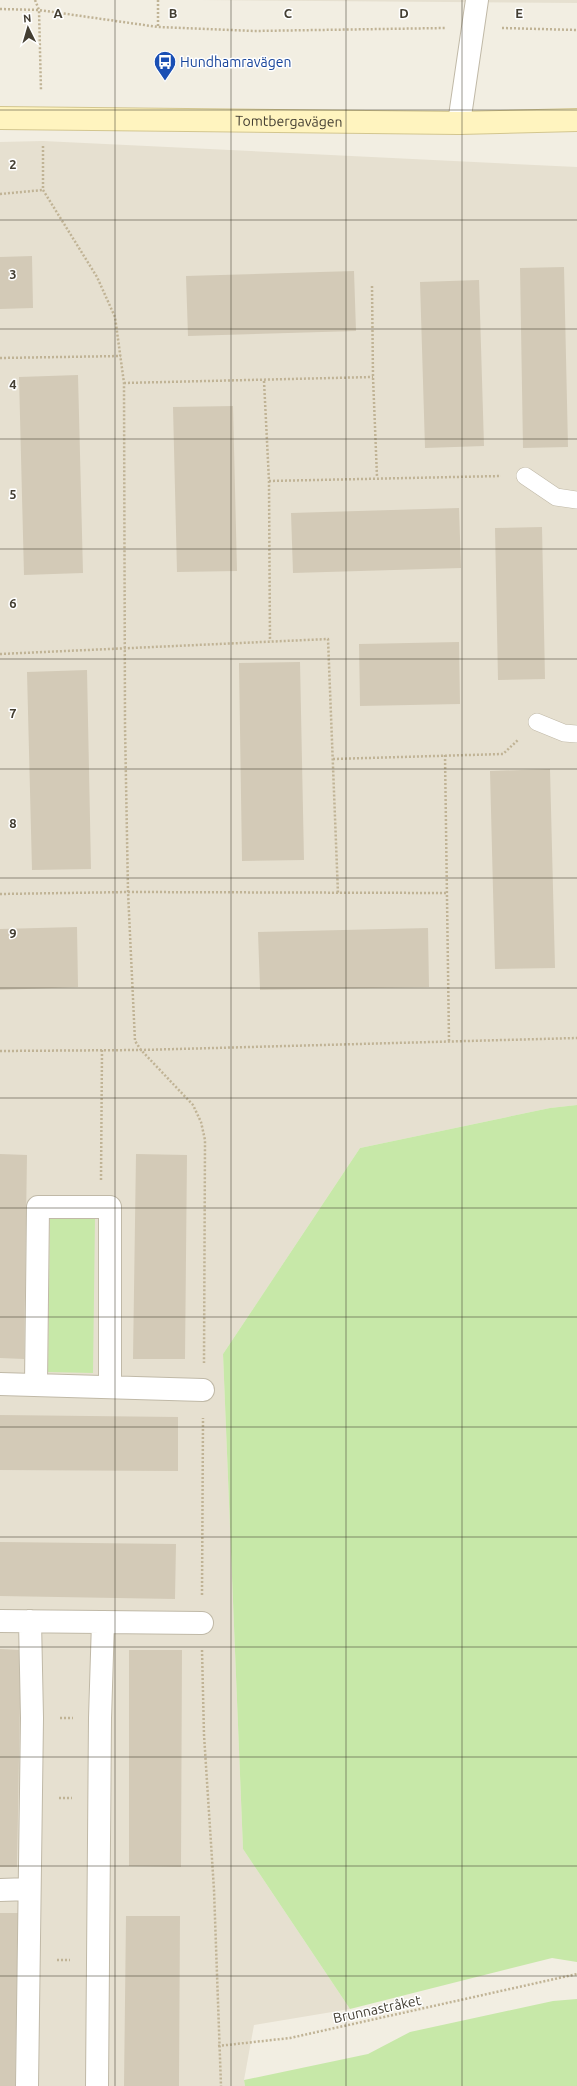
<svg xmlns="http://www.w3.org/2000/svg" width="577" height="2086" font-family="Ubuntu,sans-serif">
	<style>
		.residential { fill: #e6e0d0 }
		.green { fill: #c7e8a8 }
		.building { fill: #d3cab7 }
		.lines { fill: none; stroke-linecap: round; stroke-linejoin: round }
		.lane-casing { stroke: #c0b9a7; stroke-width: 18 }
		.street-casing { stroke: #c0b9a7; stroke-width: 24 }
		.secondary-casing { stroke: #d3c68f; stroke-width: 24 }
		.path { stroke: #c0b395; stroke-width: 2.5; stroke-dasharray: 2 2; stroke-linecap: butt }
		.lane { stroke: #fff; stroke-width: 17 }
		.street { stroke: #fff; stroke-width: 22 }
		.secondary { stroke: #fff4bf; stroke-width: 22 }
		.grid { fill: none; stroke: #433e32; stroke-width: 1; stroke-opacity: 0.55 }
		.labels { text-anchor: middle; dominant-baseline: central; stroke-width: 3; stroke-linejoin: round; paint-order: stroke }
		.transit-label { font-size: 14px; fill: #164399; stroke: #fff; text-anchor: start }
		.street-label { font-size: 14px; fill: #433e32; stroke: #fff }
		.grid-label { font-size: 13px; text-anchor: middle; font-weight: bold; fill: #433e32; stroke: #fff; stroke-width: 3; stroke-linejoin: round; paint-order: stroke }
	</style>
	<rect width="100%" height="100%" fill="#f2eee2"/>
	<!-- residential -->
	<path class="residential" d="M200 0H577V3Z
		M43 141 577 167V1105L550 1108 360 1148 223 1354 243 1849 350 2009 254 2025 244 2080 245 2086H0V142Z"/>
	<!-- green -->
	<path class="green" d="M577 1105V1962L552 1958 350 2009 243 1849 223 1354 360 1148 550 1108Z
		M50 1217 95 1218 93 1373 48 1372Z
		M577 1999V2086H245L244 2080 368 2054 410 2032 553 2001Z"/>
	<!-- building -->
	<path class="building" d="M32 256 33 308 0 309V257Z
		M564 267 568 447 523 448 520 268Z
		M354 271 356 331 188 336 186 276Z
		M479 280 484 446 425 448 420 282Z
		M78 375 83 573 24 575 19 377Z
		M233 406 237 571 177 572 173 407Z
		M459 508 461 568 293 573 291 513Z
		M542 527 545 679 498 680 495 528Z
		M459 642 460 704 360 706 359 644Z
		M300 662 304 860 242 861 239 663Z
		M87 670 91 869 32 870 27 672Z
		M550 769 555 968 495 969 490 771Z
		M77 927 78 987 0 990V929Z
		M428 928 429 987 260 990 258 932Z
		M0 1154 27 1155 24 1359 0 1358Z
		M136 1154 187 1155 185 1359H133Z
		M0 1415 178 1417V1471L0 1470Z
		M0 1542 176 1544 175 1599 0 1596Z
		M0 1649 21 1650 17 1867H0Z
		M129 1650H182L181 1867 129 1866Z
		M0 1913H18L15 2086H0Z
		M126 1916H180L179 2086H124Z"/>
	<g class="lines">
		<!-- lane casing -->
		<g class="lane-casing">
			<path id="lane" d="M525 476 556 497 577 500
				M537 722 564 733 577 734"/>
		</g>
		<!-- street casing -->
		<g class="street-casing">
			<path id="street" d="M459 123 477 0
				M0 1384 203 1390
				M36 1385 38 1207H110V1386
				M0 1621 202 1623
				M0 1890 29 1889
				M27 2086 32 1718 30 1621
				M97 2086 100 1718 103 1622"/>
		</g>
		<!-- secondary casing -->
		<g class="secondary-casing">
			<g id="secondary">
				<path id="s1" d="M0 118 459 123 577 120"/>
			</g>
		</g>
		<!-- path -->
		<path class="path" d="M35 0 39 10 41 91
			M158 0V27
			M0 9 39 10 158 27 254 31 445 28
			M502 28 577 30
			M43 146V190L97 277 115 317 124 383 125 727 128 892 135 1041 141 1050 193 1105 201 1122 205 1140 204 1363
			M0 194 43 190
			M372 286 373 377 377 477
			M0 358 121 356
			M264 381 269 481 270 641
			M124 383 373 377
			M269 481 501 476
			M0 654 328 639 338 894
			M445 755 449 1041
			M333 759 503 754 519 739
			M0 894 128 892 446 893
			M0 1051 141 1050 577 1038
			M101 1180 102 1050
			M202 1595 203 1418
			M202 1650 204 1735 214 1890 221 2086
			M60 1718H73
			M59 1798H72
			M57 1960H70
			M218 2046 290 2038 577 1974"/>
		<!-- lane -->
		<use href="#lane" class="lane"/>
		<!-- street -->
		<use href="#street" class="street"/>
		<!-- secondary -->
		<use href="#secondary" class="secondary"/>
	</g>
	<!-- grid -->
	<path class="grid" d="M115 0V2086M231 0V2086M346 0V2086M462 0V2086M0 110H577M0 220H577M0 329H577M0 439H577M0 549H577M0 659H577M0 769H577M0 878H577M0 988H577M0 1098H577M0 1208H577M0 1317H577M0 1427H577M0 1537H577M0 1647H577M0 1757H577M0 1866H577M0 1976H577"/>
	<!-- icons -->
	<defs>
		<g id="bus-pin" transform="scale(1.15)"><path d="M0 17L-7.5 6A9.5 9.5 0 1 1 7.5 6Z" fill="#1a4fb4" stroke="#fff"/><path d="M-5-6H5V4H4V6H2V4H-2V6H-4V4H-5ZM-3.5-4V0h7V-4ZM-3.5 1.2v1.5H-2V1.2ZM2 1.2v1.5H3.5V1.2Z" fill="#fff"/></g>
	</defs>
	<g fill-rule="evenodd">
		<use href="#bus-pin" x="165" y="62"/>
	</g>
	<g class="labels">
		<!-- transit labels -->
		<g class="transit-label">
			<text x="180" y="62">Hundhamravägen</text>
		</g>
		<!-- street labels -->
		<g class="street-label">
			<text stroke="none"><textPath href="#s1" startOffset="289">Tomtbergavägen</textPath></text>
			<text transform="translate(377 2009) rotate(-12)">Brunnastråket</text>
		</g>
	</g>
	<g class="grid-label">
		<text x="58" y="18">A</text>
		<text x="173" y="18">B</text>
		<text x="288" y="18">C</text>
		<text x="404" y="18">D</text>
		<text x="519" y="18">E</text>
		<text x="13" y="169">2</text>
		<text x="13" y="279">3</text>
		<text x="13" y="389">4</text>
		<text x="13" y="499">5</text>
		<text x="13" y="608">6</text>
		<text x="13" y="718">7</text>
		<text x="13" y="828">8</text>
		<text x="13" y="938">9</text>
	</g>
	<!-- north arrow -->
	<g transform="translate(28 28) rotate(355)" stroke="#ffffff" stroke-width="3" paint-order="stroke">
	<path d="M0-3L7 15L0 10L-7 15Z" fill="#433e32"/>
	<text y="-6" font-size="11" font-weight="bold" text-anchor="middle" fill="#433e32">N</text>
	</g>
</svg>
